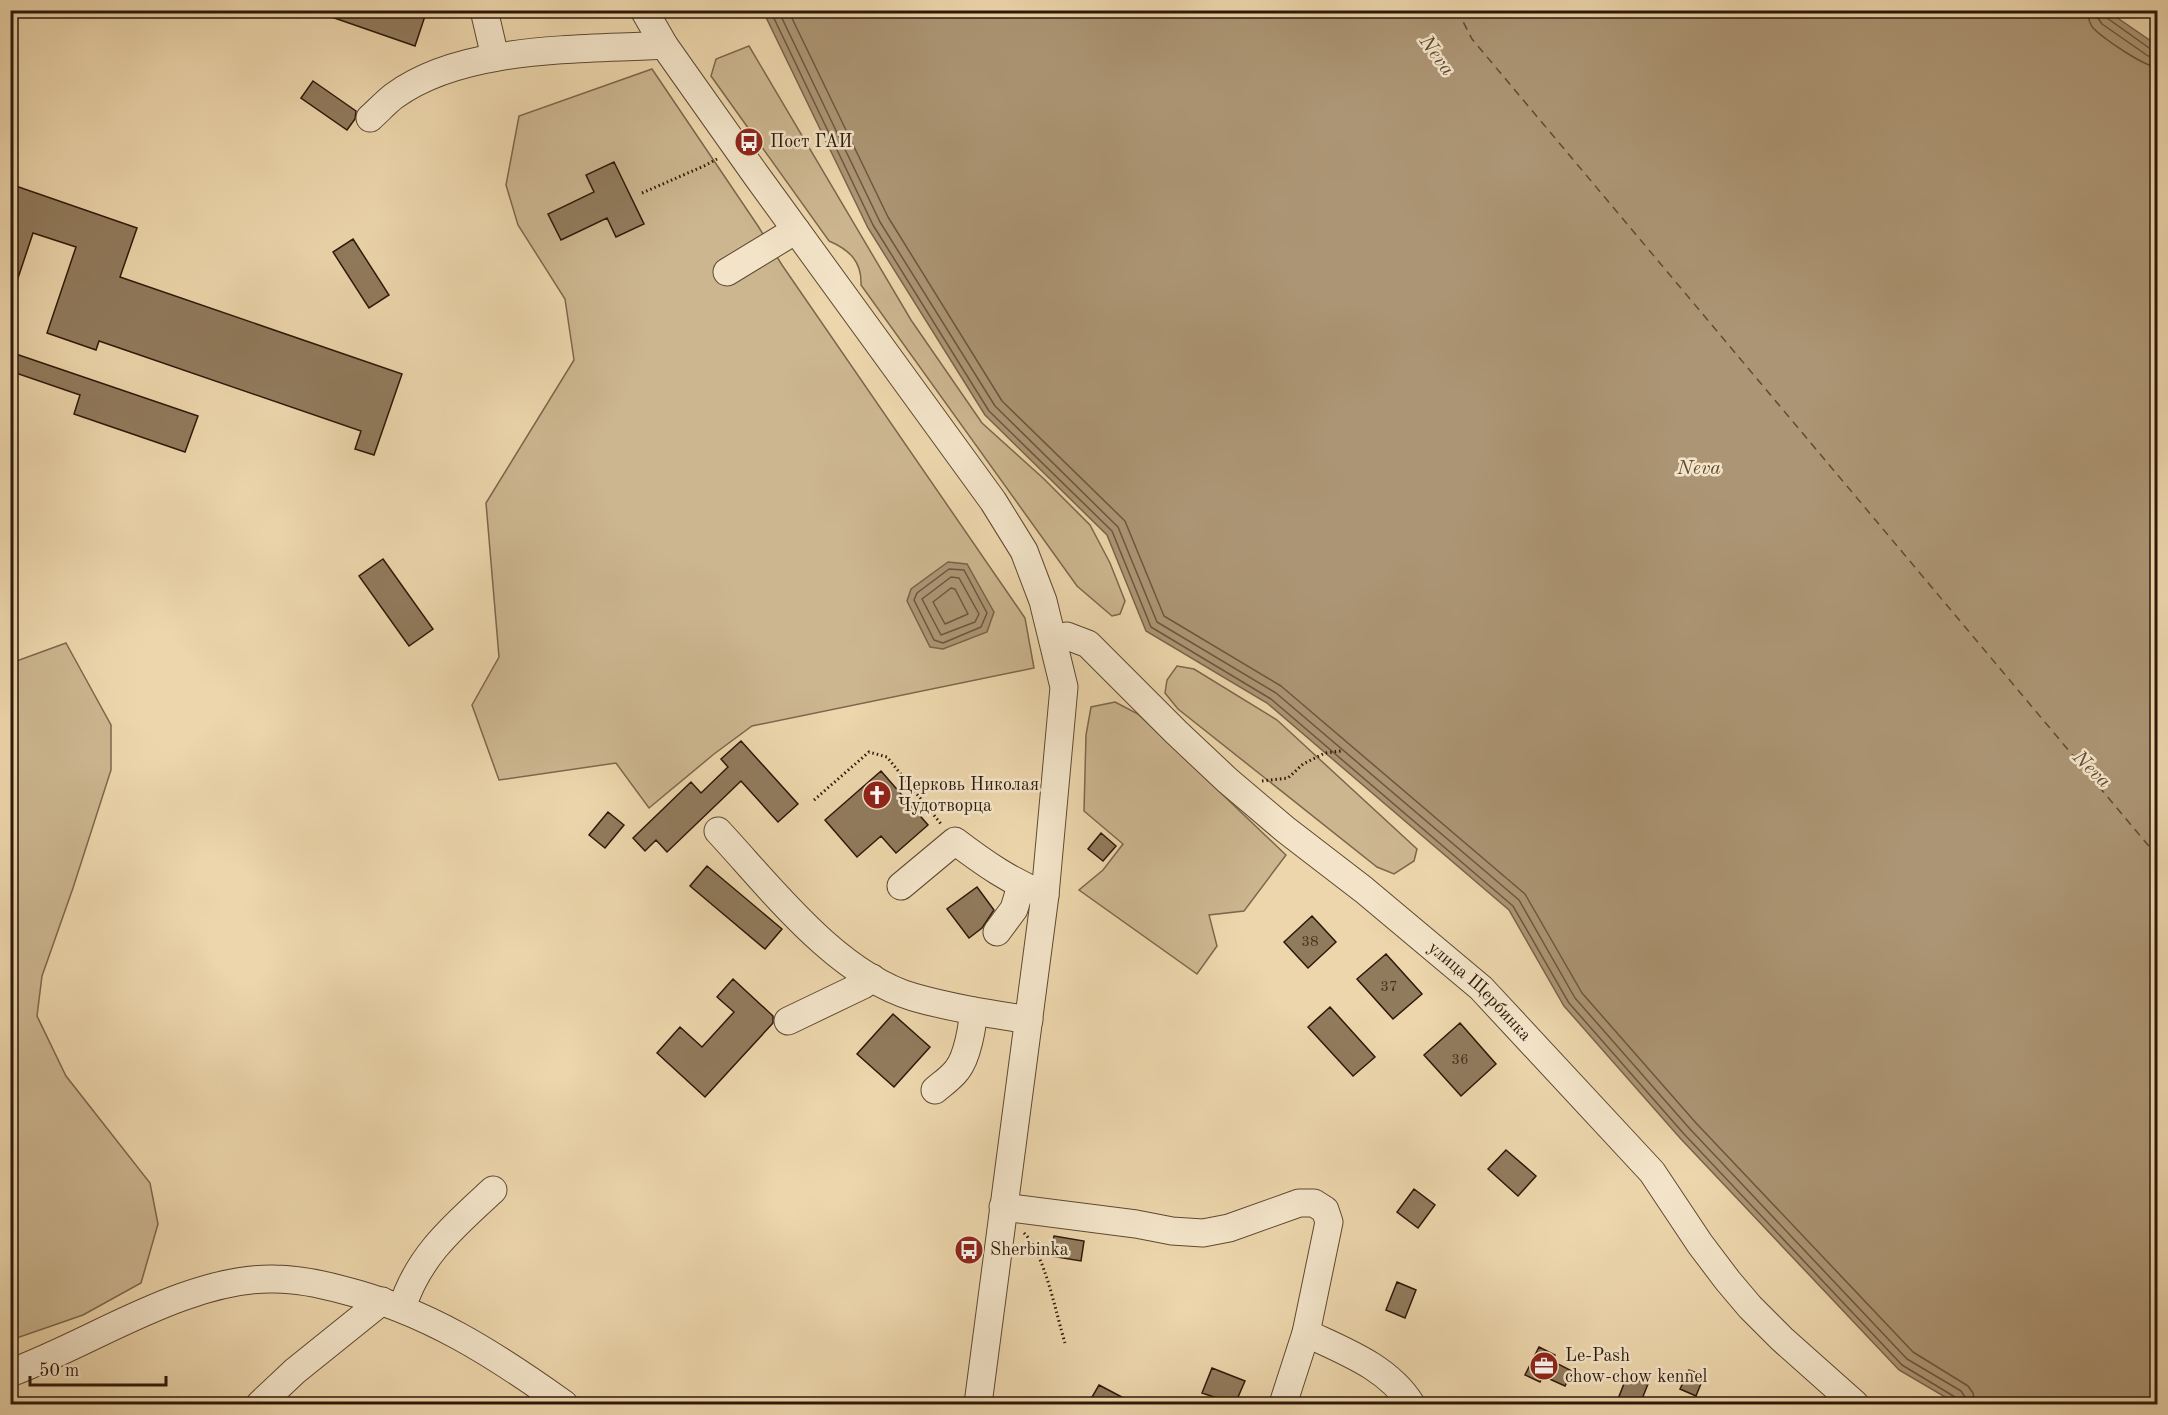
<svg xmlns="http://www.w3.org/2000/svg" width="2168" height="1415" font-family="'Old Standard TT',serif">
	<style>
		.green { fill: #ccb690; stroke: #7c674c; stroke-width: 1.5 }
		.water { fill: #ac9574; stroke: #796349; stroke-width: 1.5 }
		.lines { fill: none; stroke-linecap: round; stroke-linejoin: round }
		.shore { stroke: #6c563e; stroke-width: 1.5 }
		.ferry { stroke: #604a33; stroke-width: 1.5; stroke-dasharray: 8 6; stroke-linecap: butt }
		.building { fill: #917b5d; stroke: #2d1808; stroke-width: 1.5 }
		.minor-casing { stroke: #5d4831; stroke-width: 29 }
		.path { stroke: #2d1808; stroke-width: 3; stroke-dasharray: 1.5 3; stroke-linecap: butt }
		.minor { stroke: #f3e4c9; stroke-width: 27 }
		.labels { text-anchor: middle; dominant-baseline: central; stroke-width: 5; stroke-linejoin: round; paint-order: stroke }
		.number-label { font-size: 15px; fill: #46311d }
		.poi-label { font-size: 18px; fill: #2d1808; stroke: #f3e4c9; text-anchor: start }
		.street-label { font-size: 18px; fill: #2d1808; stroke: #f3e4c9 }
		.water-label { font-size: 20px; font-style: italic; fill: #604a33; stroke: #f3e4c9 }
	</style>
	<rect width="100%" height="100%" fill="#edd6ac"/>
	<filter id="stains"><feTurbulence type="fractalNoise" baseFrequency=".00333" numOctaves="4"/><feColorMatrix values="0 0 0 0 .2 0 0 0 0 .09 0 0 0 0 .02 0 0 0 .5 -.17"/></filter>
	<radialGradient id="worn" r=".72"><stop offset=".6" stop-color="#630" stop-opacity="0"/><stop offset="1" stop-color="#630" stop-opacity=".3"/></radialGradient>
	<!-- green -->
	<path class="green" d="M749 46 911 320 982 423 1043 478 1090 525 1110 563 1125 601 1120 614 1112 616 1077 586 861 285C862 262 850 250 829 241L711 76 716 59Z
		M652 69 758 226 782 265 1025 618 1034 668 752 726 714 754 649 808 616 763 499 780 472 705 499 657 486 503 574 360 565 299 518 225 506 185 519 116Z
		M66 643 111 725V770L73 888 42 976 37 1016 66 1076 150 1183 158 1224 141 1283 83 1315 11 1340V663Z
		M1177 666 1194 669 1277 720 1417 849 1414 861 1394 874 1377 867 1178 709 1165 693 1167 680Z
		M1115 702 1138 714 1286 855 1244 911 1209 915 1217 946 1197 974 1079 890 1103 870 1123 844 1084 811 1086 735 1091 707Z"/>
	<!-- water -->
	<path class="water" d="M2106 10 2158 46 2157 1404H1957L1899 1370 1680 1138 1564 1006 1509 910 1267 703 1146 631 1107 535 985 415 868 228 763 11Z
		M948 562 967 564 994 612 987 632 943 649 930 647 907 601 911 589Z"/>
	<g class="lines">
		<!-- shore -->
		<path class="shore" d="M770 10 873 225 989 411 1112 531 1151 627 1271 699 1513 906 1569 1003 1684 1134 1902 1365 1955 1397 1959 1404
			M778 10 880 222 995 406 1118 527 1157 622 1276 693 1519 900 1575 998 1690 1129 1907 1359 1961 1391 1965 1397 1966 1404
			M788 10 888 217 1002 401 1125 521 1164 616 1281 686 1525 894 1582 993 1696 1123 1913 1352 1968 1386 1973 1393 1975 1404
			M2087 10C2088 17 2089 23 2093 28 2103 38 2144 67 2158 67
			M2096 10 2098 18 2102 24 2148 56 2158 58
			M2104 10 2107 18 2152 50 2158 51
			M949 569 964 570 987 613 981 627 943 643 934 640 914 600 917 593Z
			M951 577 959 578 979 614 975 622 941 635 922 599Z
			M951 588 955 589 968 614 945 624 933 602Z"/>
		<!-- ferry -->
		<path class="ferry" d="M1457 10 1472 39 2158 857"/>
	</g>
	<!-- building -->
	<path class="building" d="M321 10H427L415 46 320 13Z
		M313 81 356 111 355 119 347 130 301 98Z
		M614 162 644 224 616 237 607 218 561 240 548 214 594 192 586 175Z
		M10 184 137 228 120 277 402 374 374 455 355 449 361 431 99 341 96 350 47 333 76 247 33 233 13 293 10 292Z
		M353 239 389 295 369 308 333 252Z
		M10 352 198 416 185 452 74 414 80 395 10 371Z
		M383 559 433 629 409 646 359 576Z
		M741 741 798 804 778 822 741 781 667 852 656 840 645 851 633 838 691 782 701 793 728 767 721 759Z
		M881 771 928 825 896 853 881 836 857 857 825 820Z
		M608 812 624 825 605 848 589 835Z
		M1101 833 1116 846 1103 861 1088 849Z
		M707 866 782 929 765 949 690 886Z
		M977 887 994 910 982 928 969 938 947 909Z
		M1312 916 1336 942 1308 968 1284 942Z
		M1386 954 1422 994 1393 1019 1357 979Z
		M733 979 773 1016V1023L705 1097 657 1053 680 1027 702 1047 734 1012 717 997Z
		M1330 1007 1375 1057 1353 1076 1308 1027Z
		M893 1014 930 1047 894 1087 857 1054Z
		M1460 1023 1496 1064 1461 1096 1424 1055Z
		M1506 1150 1536 1176 1518 1196 1488 1169Z
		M1414 1189 1435 1205 1418 1228 1397 1212Z
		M1054 1236 1084 1241 1081 1261 1050 1256Z
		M1397 1282 1416 1290 1405 1318 1386 1310Z
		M1539 1347 1555 1355 1552 1361 1572 1371 1565 1386 1543 1376 1540 1382 1525 1375Z
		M1212 1368 1245 1381 1235 1404 1202 1393Z
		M1689 1370 1704 1376 1696 1396 1680 1389Z
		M1627 1376 1648 1384 1640 1404H1616Z
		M1099 1385 1135 1404H1088Z"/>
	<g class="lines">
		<!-- minor casing -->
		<g class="minor-casing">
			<g id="minor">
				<path d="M484 10 495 57"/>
				<path d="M644 10 664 45 756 175 993 501 1024 551 1043 601 1064 687 1045 895 978 1404"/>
				<path d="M370 118C378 111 386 102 394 96 463 45 581 50 664 45"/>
				<path d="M727 272 796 230"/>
				<path id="s1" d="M1053 639 1067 636 1088 644 1176 732 1227 780 1286 830 1364 890 1481 988 1652 1172 1700 1244 1728 1281 1750 1307 1782 1339 1855 1404"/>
				<path d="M718 831C771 888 836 974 913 997 951 1008 991 1014 1029 1020"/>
				<path d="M901 886 955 841C984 863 1011 882 1045 895"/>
				<path d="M997 932 1014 909 1021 886"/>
				<path d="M788 1021 863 985 872 978"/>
				<path d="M935 1090C942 1084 951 1078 957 1070 967 1058 973 1026 973 1011"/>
				<path d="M1003 1207 1136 1224 1172 1231 1203 1233 1229 1228 1299 1203H1314L1325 1210 1329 1222 1306 1333 1283 1404"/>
				<path d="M402 1308C418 1256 454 1226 493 1190"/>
				<path d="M1306 1333C1344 1351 1388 1367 1411 1404"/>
				<path d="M10 1373C69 1351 123 1318 182 1297 210 1287 244 1278 275 1279 298 1279 321 1284 343 1290 427 1311 494 1354 564 1404"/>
				<path d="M260 1404 295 1371 382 1301"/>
			</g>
		</g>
		<!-- path -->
		<path class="path" d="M642 193 704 166 717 159
			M1262 781 1288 778 1303 764 1325 753 1341 751
			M814 800 869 752 887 757 941 824
			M1024 1233C1045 1254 1056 1314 1065 1343"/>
		<!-- minor -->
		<use href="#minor" class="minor"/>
	</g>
	<!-- icons -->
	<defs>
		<g id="bus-disc" transform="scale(1.5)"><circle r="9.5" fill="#8f2418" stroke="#f3e4c9"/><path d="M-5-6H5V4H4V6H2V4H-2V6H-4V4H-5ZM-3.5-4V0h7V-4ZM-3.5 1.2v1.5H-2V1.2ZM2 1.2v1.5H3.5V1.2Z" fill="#fff"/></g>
		<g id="church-disc" transform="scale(1.5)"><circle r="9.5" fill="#8f2418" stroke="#f3e4c9"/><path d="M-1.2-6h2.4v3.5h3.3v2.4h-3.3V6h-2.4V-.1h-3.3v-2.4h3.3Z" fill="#fff"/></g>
		<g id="office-disc" transform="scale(1.5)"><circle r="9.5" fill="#8f2418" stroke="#f3e4c9"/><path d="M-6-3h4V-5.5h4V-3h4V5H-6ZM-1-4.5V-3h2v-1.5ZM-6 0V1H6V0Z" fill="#fff"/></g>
	</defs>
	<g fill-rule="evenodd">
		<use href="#bus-disc" x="749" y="142"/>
		<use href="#church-disc" x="877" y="795"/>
		<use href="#bus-disc" x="969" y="1250"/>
		<use href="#office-disc" x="1544" y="1366"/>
	</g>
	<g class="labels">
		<!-- number labels -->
		<g class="number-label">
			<text x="1310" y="942">38</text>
			<text x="1389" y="987">37</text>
			<text x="1460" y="1060">36</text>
		</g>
		<!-- poi labels -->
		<g class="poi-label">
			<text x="770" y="142">Пост ГАИ</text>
			<text x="898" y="785">Церковь Николая<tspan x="898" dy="21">Чудотворца</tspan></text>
			<text x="990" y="1250">Sherbinka</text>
			<text x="1565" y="1356">Le-Pash<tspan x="1565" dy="21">chow-chow kennel</tspan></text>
		</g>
		<!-- street labels -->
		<g class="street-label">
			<text stroke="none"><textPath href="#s1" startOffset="561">улица Щербинка</textPath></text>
		</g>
		<!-- water labels -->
		<g class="water-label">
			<text transform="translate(1436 56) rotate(54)">Neva</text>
			<text x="1699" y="469">Neva</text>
			<text transform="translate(2091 770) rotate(44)">Neva</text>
		</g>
	</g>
	<!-- margin -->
	<rect width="2168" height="1415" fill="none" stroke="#edd6ac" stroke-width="36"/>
	<rect x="12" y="12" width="2144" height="1391" fill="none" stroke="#2d1808" stroke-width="3"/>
	<rect x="18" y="18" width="2132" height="1379" fill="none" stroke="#2d1808" stroke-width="1.5"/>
	<!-- scale -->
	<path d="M30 1376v9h136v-9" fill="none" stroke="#2d1808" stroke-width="3"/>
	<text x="39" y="1376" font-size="18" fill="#2d1808" stroke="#f3e4c9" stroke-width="4.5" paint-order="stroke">50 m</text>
	<rect width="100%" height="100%" filter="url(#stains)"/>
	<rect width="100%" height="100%" fill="url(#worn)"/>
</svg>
